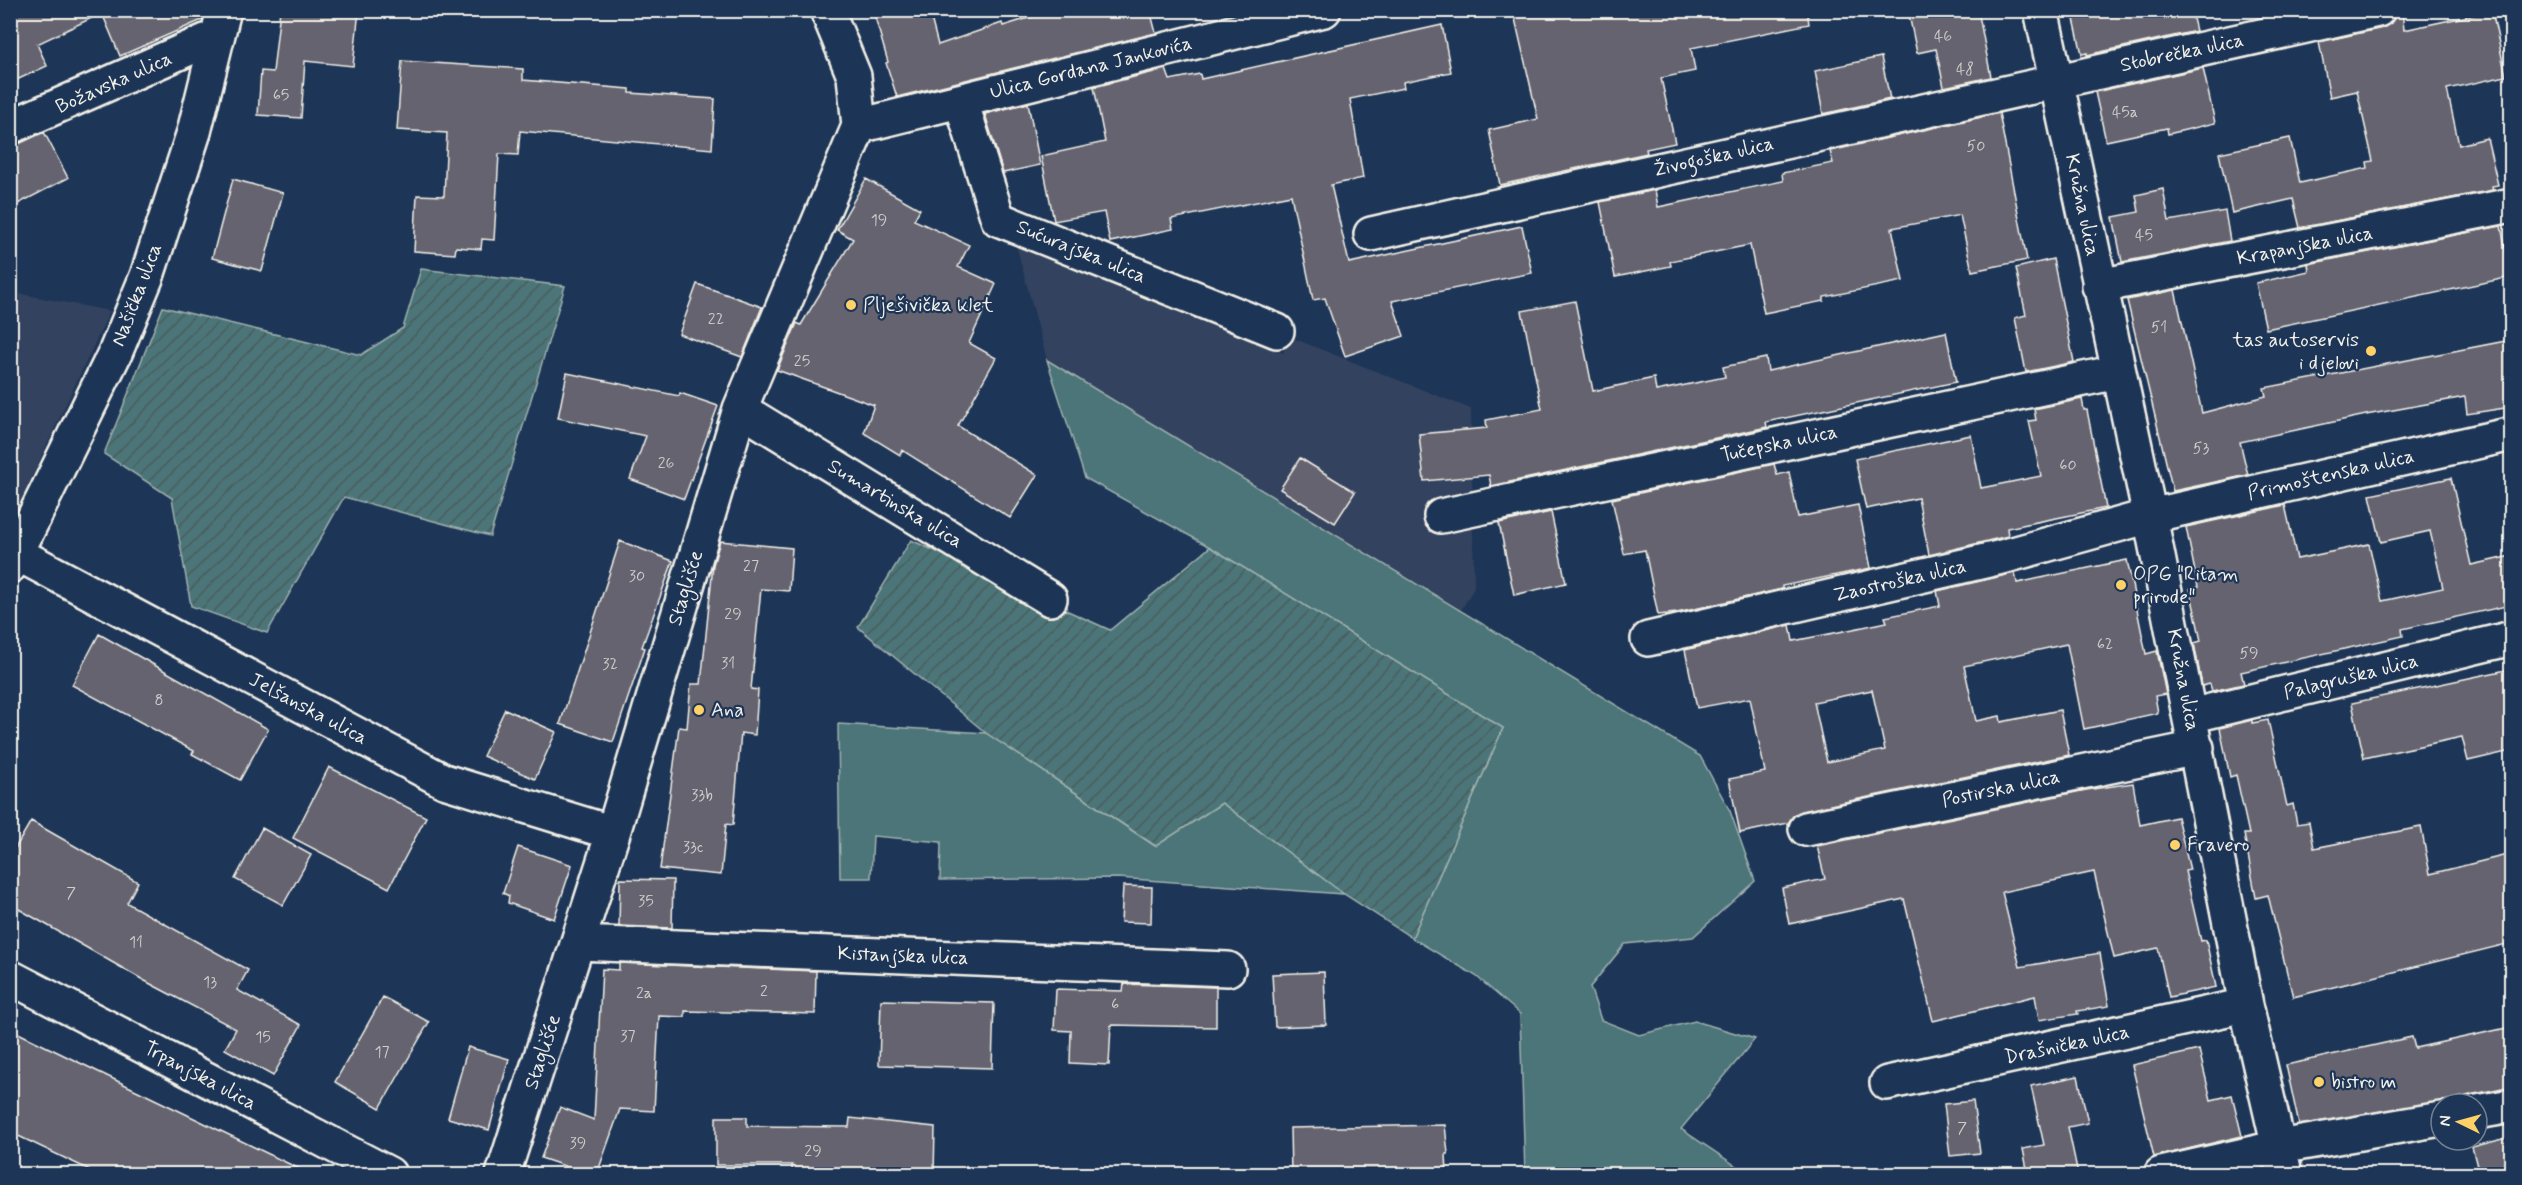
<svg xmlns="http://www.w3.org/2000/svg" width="2522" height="1185" font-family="Mynerve,sans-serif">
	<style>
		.built { fill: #33435e }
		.grass { fill: #4b7478; stroke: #a0b2b0; stroke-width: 1.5 }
		.garden { fill: url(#garden-furrows); stroke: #a0b2b0; stroke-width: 1.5 }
		.building { fill: #656470; stroke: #f4f1e8; stroke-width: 1.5; fill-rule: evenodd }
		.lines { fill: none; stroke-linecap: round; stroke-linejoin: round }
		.minor-casing { stroke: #f4f1e8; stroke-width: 38 }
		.minor { stroke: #1d3557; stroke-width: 33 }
		.poi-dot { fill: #ffd166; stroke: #1d3557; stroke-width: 2 }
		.labels { text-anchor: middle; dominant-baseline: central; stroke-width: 4.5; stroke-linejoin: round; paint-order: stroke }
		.number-label { font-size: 16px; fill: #d0ceca }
		.street-label { font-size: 20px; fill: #f4f1e8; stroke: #1d3557 }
		.poi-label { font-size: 20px; fill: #f4f1e8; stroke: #1d3557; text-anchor: start }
	</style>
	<defs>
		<pattern id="garden-furrows" width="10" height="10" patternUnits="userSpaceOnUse" patternTransform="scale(1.5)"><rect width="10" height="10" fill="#4b7478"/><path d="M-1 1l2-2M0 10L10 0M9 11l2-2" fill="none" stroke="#4a5c5c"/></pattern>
	</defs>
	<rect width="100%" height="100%" fill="#1d3557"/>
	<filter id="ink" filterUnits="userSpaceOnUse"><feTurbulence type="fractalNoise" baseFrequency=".0167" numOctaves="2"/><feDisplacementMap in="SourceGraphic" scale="12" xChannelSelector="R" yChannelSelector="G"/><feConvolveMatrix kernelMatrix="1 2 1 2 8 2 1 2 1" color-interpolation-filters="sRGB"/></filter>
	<g filter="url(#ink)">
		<!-- built -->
		<path class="built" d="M1015 241 1283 353 1290 337 1471 409 1474 588 1460 612 1047 360Z
			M11 292 110 311 11 521 10 293Z"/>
		<!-- grass -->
		<path class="grass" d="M1047 360 1700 756 1730 811 1755 881 1693 937 1625 944 1590 987 1601 1020 1639 1035 1695 1021 1755 1039 1681 1129 1748 1174H1525L1520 1014 1476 976 1412 938 1503 728 1210 547 1085 478Z
			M838 724 986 733 1155 846 1222 803 1344 894 1118 878 940 880 941 842 873 836 871 878H840Z"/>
		<!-- garden -->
		<path class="garden" d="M421 269 565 286 490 536 344 497 267 633 191 606 172 498 104 454 163 307 361 355 403 328Z
			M911 540 1110 630 1210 547 1503 728 1412 938 1344 894 1222 803 1156 846 986 733 858 627Z"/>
		<!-- building -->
		<path class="building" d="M10 10H205L202 20 120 56 102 13 37 44 47 66 10 83Z
			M280 10H359L353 66 305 61 301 118 258 115 261 71 273 72Z
			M873 10H929L938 45 1002 23 1003 26 1054 10H1150L1156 33 897 97 886 63 888 62Z
			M1513 10H1807L1809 24 1691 48 1695 71 1661 78 1675 143 1646 149 1647 153 1500 185 1489 130 1538 119Z
			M1908 10H1978L1991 77 1944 87 1936 49 1917 53Z
			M2072 10H2191L2196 31 2087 55V53L2082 54Z
			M2396 10H2402L2404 30 2492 11 2506 76 2447 89 2459 145 2487 138 2498 185 2492 186 2493 190 2300 228 2293 199 2232 213 2219 153 2290 138 2300 183 2368 168 2367 162 2373 161 2357 91 2330 97 2319 42 2383 28 2391 23Z
			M1442 25 1451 72 1403 82 1404 88 1350 99 1363 178 1331 185 1349 263 1522 226 1532 273 1392 301 1404 336 1345 356 1325 298 1313 300 1291 195 1171 219 1173 229 1110 242 1104 212 1054 221 1041 156 1105 142 1094 87 1166 69 1170 80 1200 74 1201 79Z
			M1881 57 1890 99 1823 114 1815 71Z
			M402 61 523 69V80L630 89V93L715 99 712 149 520 131 518 155 499 154 494 240 482 239 481 249 456 247 455 254 414 251 417 195 444 196 447 133 397 130Z
			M2203 68 2215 123 2168 134 2167 128 2106 141 2095 92Z
			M1028 103 1040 165 1003 173 985 114Z
			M1999 113 2027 260 1972 271 1960 215 1892 228 1903 281 1824 297V301L1764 313 1750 245 1670 261 1671 266 1615 277 1600 202 1655 190 1658 207 1783 181 1782 173 1833 163 1830 151Z
			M44 132 68 178 10 208V148Z
			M233 179 283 193 262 271 212 258Z
			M866 179 920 209 914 220 969 245 958 267 996 284 969 343 996 358 958 426 1037 475 1010 518 902 450 900 455 864 433 874 405 777 370 797 323 801 325 853 239 837 230Z
			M2163 189 2169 221 2225 211 2230 241 2122 262 2113 217 2139 212 2136 195Z
			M2501 226 2511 277 2266 329 2256 283 2309 271 2308 264Z
			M2053 259 2074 362 2026 372 2015 318 2026 315 2016 268Z
			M697 284 762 307 742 357 679 334Z
			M2175 290 2202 413 2266 396 2264 388 2511 340V407L2467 414 2465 397 2366 415 2240 442 2248 475 2173 491 2127 300Z
			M1575 301 1593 391 1654 378 1656 391 1725 377 1723 367 1766 358 1768 371 1946 332 1956 382 1766 422 1767 427 1491 486 1489 475 1424 481 1419 434 1487 428 1486 420 1542 409 1522 311Z
			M567 373 679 396 680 393 718 406 684 499 630 479 646 436 558 418Z
			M2082 399 2084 410H2087L2106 508 2007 528 2008 536 1929 555 1918 498 1866 509 1855 459 1971 435 1981 488 2041 476 2029 421 2036 420 2034 409Z
			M1300 458 1355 492 1335 523 1280 489Z
			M1774 464 1777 475 1789 472 1798 517 1858 505 1871 568 1782 586V589L1677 613 1658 615 1645 550 1624 554 1612 499Z
			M2451 478 2471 565 2511 556V605L2402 629 2403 636 2241 672 2244 684 2212 691 2210 684 2202 686 2194 643 2201 641 2190 589 2198 587 2186 527 2285 505 2297 559 2369 544 2382 601 2443 588 2430 531 2381 542 2370 495Z
			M1551 512 1566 583 1514 595 1499 523Z
			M620 541 673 561 642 647 645 648 613 742 560 724Z
			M720 541 792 548 789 591 761 589 751 689 758 690 755 735 741 733 733 825 726 824 721 875 660 869 679 727 687 728 691 684H701L713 565Z
			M2127 560 2146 654 2157 651 2166 694 2155 696 2158 713 2084 729 2067 644 1964 666 1976 721 2000 716 2001 722 2060 710 2069 755 1802 811 1794 815 1788 823 1740 833 1729 779 1765 772 1750 698 1697 708 1685 650 1790 625 1793 641 1839 632 1887 622 1885 617 1940 606 1937 591 2015 573 2017 583ZM1872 690 1885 750 1827 762 1814 702Z
			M99 634 268 729 240 780 192 754 194 751 72 685Z
			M2511 669V751L2468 761 2462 737 2364 758 2352 703Z
			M505 709 556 732 535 779 483 756Z
			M2252 720V723L2268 720 2287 806 2293 804 2297 824 2309 822 2314 848 2421 827 2430 874 2511 854V943L2293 997 2268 895 2256 898 2244 834H2249L2236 775 2230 777 2220 728Z
			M329 767 426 817 389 888 293 838Z
			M2133 783 2140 825 2177 817 2190 870 2185 871 2201 941 2206 940 2216 987 2169 997 2158 948 2114 958 2094 872 2002 892 2020 967 2100 953 2109 1006 2077 1011 2078 1014 2039 1020 2035 996 1933 1021 1904 899 1789 924 1782 888 1825 879 1817 846 2086 790Z
			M31 821 138 882 127 903 248 970 237 990 301 1025 273 1076 225 1049 236 1029 145 981 10 904V857Z
			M262 828 311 855 283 905 235 879Z
			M518 847 572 865 554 919 508 903 509 896 503 893Z
			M620 879 673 880 672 928 619 926Z
			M1123 886 1152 887 1151 923 1121 922Z
			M619 963 816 971 815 1014 685 1011V1017L659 1016 654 1111 620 1109 597 1174H588L541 1158 560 1107 594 1120 602 969 619 970Z
			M1324 972 1326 1025 1275 1027 1272 974Z
			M1124 984 1216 987V1027L1111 1025 1109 1065 1070 1063 1071 1031 1054 1030 1056 989 1123 991Z
			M383 997 429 1022 380 1108 335 1082Z
			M881 1000 994 1003 992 1068 879 1065Z
			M2511 1027V1086L2444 1101 2299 1125 2286 1065 2412 1037 2415 1048Z
			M10 1029 78 1062 310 1174H98L10 1132Z
			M468 1047 509 1059 489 1130 448 1118Z
			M2199 1050 2211 1100 2232 1095 2242 1136 2154 1157 2132 1065Z
			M2078 1076 2088 1123 2068 1127 2078 1174H2028L2023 1149 2044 1145 2031 1086Z
			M1973 1101 1980 1153 1950 1156 1944 1104Z
			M716 1117H747V1126L849 1127 850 1118 935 1127 934 1174H890L833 1169V1174H792V1165H716Z
			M1445 1125 1448 1154H1446L1447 1174H1291L1290 1128Z
			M2511 1137V1174H2479L2472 1147Z"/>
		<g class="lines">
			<!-- minor casing -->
			<g class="minor-casing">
				<path id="minor" d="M2041 10 2150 516 2246 1005 2285 1174
					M961 101 998 219 1277 331
					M859 126 1324 10
					M10 127 217 36
					M1371 234 2378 10
					M2099 286 2512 205
					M740 409 1050 599
					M1441 516 2117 372
					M16 553 444 781 613 833
					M10 566 116 351 147 276 194 132 224 10
					M1648 639 2002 557 2150 516 2512 434
					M2190 716 2512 638
					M1806 829 2197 748
					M578 943 1228 969
					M10 977 389 1174
					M1887 1083 2246 1005
					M2477 1112 2512 1106
					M503 1174 613 833 740 409 859 126 854 76 827 10
					M2161 1174 2279 1147 2441 1119"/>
			</g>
			<!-- minor -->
			<use href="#minor" class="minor"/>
		</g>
	</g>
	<!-- markers -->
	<g class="poi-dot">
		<circle cx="851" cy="305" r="6"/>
		<circle cx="2371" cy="351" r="6"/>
		<circle cx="2121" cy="585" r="6"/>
		<circle cx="699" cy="710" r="6"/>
		<circle cx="2175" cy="845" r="6"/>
		<circle cx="2319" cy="1082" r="6"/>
	</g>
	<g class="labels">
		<!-- number labels -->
		<g class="number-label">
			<text x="1943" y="36">46</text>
			<text x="1965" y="69">48</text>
			<text x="281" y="95">65</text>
			<text x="2125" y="112">45a</text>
			<text x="1976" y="146">50</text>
			<text x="879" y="220">19</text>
			<text x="2144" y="235">45</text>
			<text x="716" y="319">22</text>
			<text x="2159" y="327">51</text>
			<text x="802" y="361">25</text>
			<text x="2201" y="448">53</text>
			<text x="666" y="463">26</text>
			<text x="2068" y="465">60</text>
			<text x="751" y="566">27</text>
			<text x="637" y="576">30</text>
			<text x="733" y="614">29</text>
			<text x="2105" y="644">62</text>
			<text x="2249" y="653">59</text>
			<text x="728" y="663">31</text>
			<text x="610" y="664">32</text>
			<text x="159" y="700">8</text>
			<text x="702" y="795">33b</text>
			<text x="693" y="847">33c</text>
			<text x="71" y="893">7</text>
			<text x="646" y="901">35</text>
			<text x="136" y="942">11</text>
			<text x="210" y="982">13</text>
			<text x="764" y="991">2</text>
			<text x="644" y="993">2a</text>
			<text x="1115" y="1004">6</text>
			<text x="628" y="1036">37</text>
			<text x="263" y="1037">15</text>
			<text x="382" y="1052">17</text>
			<text x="1962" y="1128">7</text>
			<text x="578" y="1143">39</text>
			<text x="813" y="1151">29</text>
		</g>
		<!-- street labels -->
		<g class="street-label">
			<text transform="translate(2182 53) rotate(-12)">Stobrečka ulica</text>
			<text transform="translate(1091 68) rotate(-14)">Ulica Gordana Jankovića</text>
			<text transform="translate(114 83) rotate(-24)">Božavska ulica</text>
			<text transform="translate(1714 157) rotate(-13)">Živogoška ulica</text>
			<text transform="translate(2082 205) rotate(78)">Kružna ulica</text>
			<text transform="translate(2305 246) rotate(-11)">Krapanjska ulica</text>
			<text transform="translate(1081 252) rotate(22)">Sućurajska ulica</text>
			<text transform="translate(137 295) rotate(-69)">Našička ulica</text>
			<text transform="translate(1779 444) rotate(-12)">Tučepska ulica</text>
			<text transform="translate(2331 475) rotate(-13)">Primoštenska ulica</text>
			<text transform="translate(895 504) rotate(31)">Sumartinska ulica</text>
			<text transform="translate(1900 581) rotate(-13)">Zaostroška ulica</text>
			<text transform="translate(686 588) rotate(-73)">Staglišće</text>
			<text transform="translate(2351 677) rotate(-14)">Palagruška ulica</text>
			<text transform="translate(2183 680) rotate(79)">Kružna ulica</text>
			<text transform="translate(308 709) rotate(28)">Jelšanska ulica</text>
			<text transform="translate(2001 789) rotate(-12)">Postirska ulica</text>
			<text transform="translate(903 956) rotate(2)">Kistanjska ulica</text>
			<text transform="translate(2067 1045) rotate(-12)">Drašnička ulica</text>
			<text transform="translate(543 1052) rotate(-72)">Staglišće</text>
			<text transform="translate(200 1076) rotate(28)">Trpanjska ulica</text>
		</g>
		<!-- poi labels -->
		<g class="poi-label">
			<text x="863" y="305">Plješivička klet</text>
			<text x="2359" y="340" text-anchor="end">tas autoservis<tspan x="2359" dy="23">i djelovi</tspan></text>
			<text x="2133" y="574">OPG "Ritam<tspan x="2133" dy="23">prirode"</tspan></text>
			<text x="711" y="710">Ana</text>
			<text x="2187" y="845">Fravero</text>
			<text x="2331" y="1082">bistro m</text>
		</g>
	</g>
	<!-- margin -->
	<rect width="2522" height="1185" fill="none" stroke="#1d3557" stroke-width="36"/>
	<rect x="18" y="18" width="2486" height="1149" fill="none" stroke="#f4f1e8" stroke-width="2" filter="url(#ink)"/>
	<!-- north arrow -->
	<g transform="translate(2459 1122) rotate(275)"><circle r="28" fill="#1d3557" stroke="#738091" stroke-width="1.5"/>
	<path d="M0-4.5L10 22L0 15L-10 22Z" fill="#ffd166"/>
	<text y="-9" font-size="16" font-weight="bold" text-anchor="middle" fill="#f4f1e8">N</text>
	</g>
</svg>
